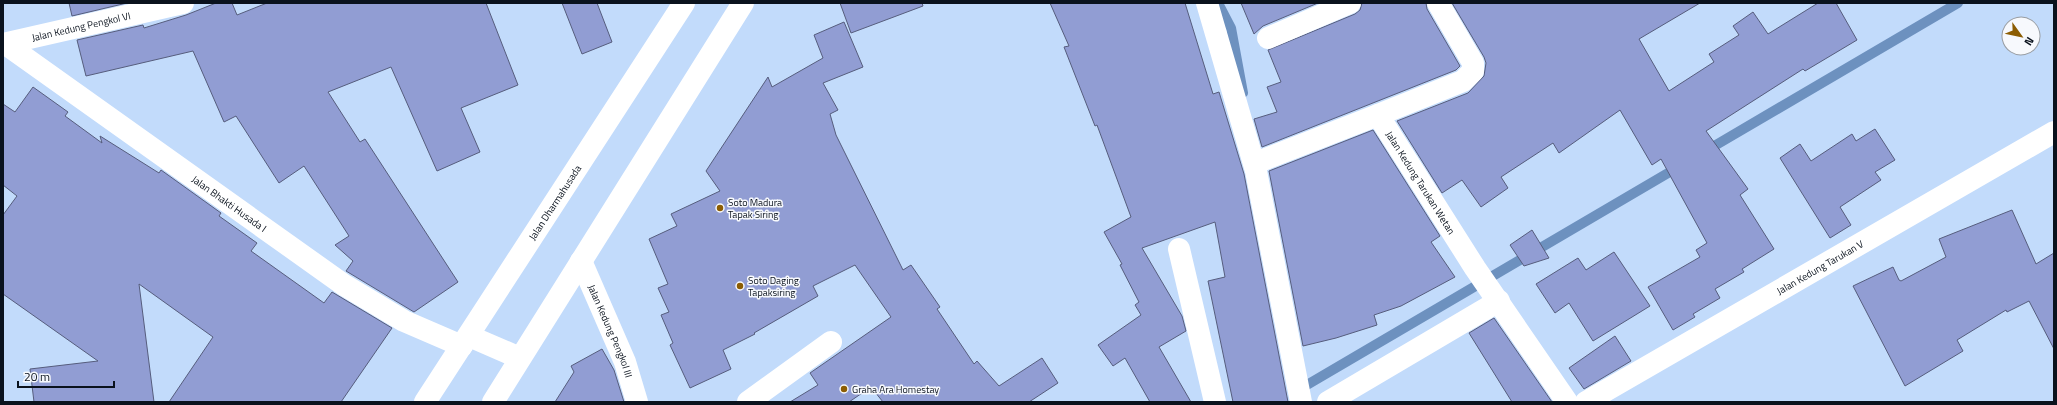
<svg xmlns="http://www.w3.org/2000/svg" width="2057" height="405" font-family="'Titillium Web',sans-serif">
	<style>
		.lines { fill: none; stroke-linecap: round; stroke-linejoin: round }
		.stream { stroke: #6d91bf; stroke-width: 10 }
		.building { fill: #919dd3; stroke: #565d7d }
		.minor { stroke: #fff; stroke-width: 22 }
		.major { stroke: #fff; stroke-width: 22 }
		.poi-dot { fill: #8c5d03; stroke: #f7f9fd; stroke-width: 1.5 }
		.labels { text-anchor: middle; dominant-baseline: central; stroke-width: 3; stroke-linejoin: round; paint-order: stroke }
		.street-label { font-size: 10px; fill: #0a121d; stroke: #f7f9fd }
		.poi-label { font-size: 10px; fill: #0a121d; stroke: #f7f9fd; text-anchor: start }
	</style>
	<rect width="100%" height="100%" fill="#c2dbfb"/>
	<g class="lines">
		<!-- stream -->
		<path class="stream" d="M1218 3 1231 28 1243 93
			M1704 152 1958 3
			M1300 385V389L1680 166"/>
	</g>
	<!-- building -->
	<path class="building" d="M69 3H127L72 16Z
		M216 3H232L237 15 267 3H486L518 85 461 108 480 152 437 171 391 67 328 92 360 142 365 139 458 282 414 312 346 271 353 261 335 245 349 236 304 166 279 183 236 116 224 122 193 51 86 76 77 40 143 25 144 28 186 15Z
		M562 3H597L612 42 582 54Z
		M840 3H922L923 6 851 33Z
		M1050 3H1185L1213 94 1219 92 1244 174 1288 402H1233L1208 281 1225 277 1215 222 1142 248 1182 316 1186 331 1159 347 1191 402H1150L1125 358 1113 366 1098 345 1141 315 1135 305 1139 302 1120 265 1122 264 1104 232 1131 217 1097 125 1095 126 1064 47 1069 46Z
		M1241 3H1318L1263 26 1254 34Z
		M1362 3H1426L1427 9 1460 66 1456 70 1262 147 1254 119 1277 112 1267 87 1281 82 1268 50 1355 14 1360 10Z
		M1452 3H1700L1639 39 1669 91 1714 62 1709 54 1739 35 1733 26 1753 12 1768 34 1818 3H1836L1857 40 1805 71 1803 69 1706 131 1748 189 1740 195 1774 249 1742 269 1744 272 1715 289 1720 298 1693 314 1695 317 1673 330 1648 287 1700 257 1696 250 1707 243 1661 159 1652 165 1620 110 1559 153 1553 143 1501 177 1508 188 1481 207 1462 180 1442 193 1397 121 1468 93 1484 76 1486 63 1484 57Z
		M844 22 863 67 823 83 838 110 830 114 836 135 903 270 911 265 940 307 937 309 974 364 977 361 999 386 1042 358 1058 383 1029 402H883L871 387 849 402H790L818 385 810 373 891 317 855 265 813 286 818 296 754 333 755 334 723 350 731 369 690 388 670 345 673 343 661 315 669 312 658 288 668 284 649 239 677 226 671 214 720 191 706 171 768 77 772 87 823 58 814 35Z
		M33 87 68 112 65 116 102 143 100 136 159 173 161 170 221 213 219 216 257 243 251 251 324 303 332 292 392 328 341 402H169L213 337 139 284 154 402H34L30 369 98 361 3 294V215L17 196 3 185V104L15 112Z
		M1875 129 1895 160 1875 172 1881 180 1840 207 1851 225 1830 238 1780 158 1800 144 1811 161 1852 134 1856 141Z
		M1373 130 1440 236 1431 242 1455 277 1401 306 1374 315 1377 325 1336 338 1303 346 1269 171Z
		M2012 210 2036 264 2054 253V349L2029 301 2007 312 2006 310 1957 340 1963 351 1905 386 1853 286 1893 267 1899 280 1901 281 1946 257 1939 239Z
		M1532 230 1549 258 1524 266 1510 245Z
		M1614 252 1650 306 1593 341 1569 303 1555 313 1536 284 1578 258 1586 270Z
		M1494 318 1552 402H1512L1469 333Z
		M1615 336 1631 361 1584 389 1569 368Z
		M602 349 614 370 624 402H555L574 372 571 366Z"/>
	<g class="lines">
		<!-- minor -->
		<g class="minor">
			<path d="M1207 3 1256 171 1301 402"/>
			<path id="s1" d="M1438 3 1473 63V71L1463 81 1378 115 1475 268 1567 402"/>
			<path d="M1268 38 1350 3"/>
			<path id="s2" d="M3 44 183 3"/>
			<path id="s3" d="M7 45 344 285 404 321 462 346"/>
			<path d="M1263 160 1378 115"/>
			<path d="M1179 249 1215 402"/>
			<path id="s4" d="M581 261 625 362 637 402"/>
			<path d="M469 336 520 358"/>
			<path d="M748 402 831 342"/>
			<path d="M1328 402 1499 301"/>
			<path id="s5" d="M1586 402 2054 132"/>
		</g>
		<!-- major -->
		<g class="major">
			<path id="s6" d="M425 402 684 3"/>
			<path d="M493 402 743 3"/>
		</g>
	</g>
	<!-- markers -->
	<g class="poi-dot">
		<circle cx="720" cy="208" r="4"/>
		<circle cx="740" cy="286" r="4"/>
		<circle cx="844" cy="389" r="4"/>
	</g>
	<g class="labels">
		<!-- street labels -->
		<g class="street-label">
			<text stroke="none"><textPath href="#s2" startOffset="80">Jalan Kedung Pengkol VI</textPath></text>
			<text stroke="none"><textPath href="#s1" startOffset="263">Jalan Kedung Tarukan Wetan</textPath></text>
			<text stroke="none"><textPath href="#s3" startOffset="273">Jalan Bhakti Husada I</textPath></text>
			<text stroke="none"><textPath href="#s6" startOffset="238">Jalan Dharmahusada</textPath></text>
			<text stroke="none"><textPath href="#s5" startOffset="270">Jalan Kedung Tarukan V</textPath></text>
			<text stroke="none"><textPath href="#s4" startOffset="76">Jalan Kedung Pengkol III</textPath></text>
		</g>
		<!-- poi labels -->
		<g class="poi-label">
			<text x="728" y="202">Soto Madura<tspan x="728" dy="12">Tapak Siring</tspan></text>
			<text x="748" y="280">Soto Daging<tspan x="748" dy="12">Tapaksiring</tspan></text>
			<text x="852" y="389">Graha Ara Homestay</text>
		</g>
	</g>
	<!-- border -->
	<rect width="2057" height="405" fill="none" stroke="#0a121d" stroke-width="8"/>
	<!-- north arrow -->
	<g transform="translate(2021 36) rotate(123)"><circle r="19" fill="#f7f9fd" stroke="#989da3"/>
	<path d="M0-3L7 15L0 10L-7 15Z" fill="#8c5d03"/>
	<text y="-6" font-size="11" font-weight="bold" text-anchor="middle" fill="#0a121d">N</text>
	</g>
	<!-- scale -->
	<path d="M18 381v6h96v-6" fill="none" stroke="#0a121d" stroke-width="2"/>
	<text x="24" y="381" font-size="12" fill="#0a121d" stroke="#f7f9fd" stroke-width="3" paint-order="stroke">20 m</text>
</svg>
